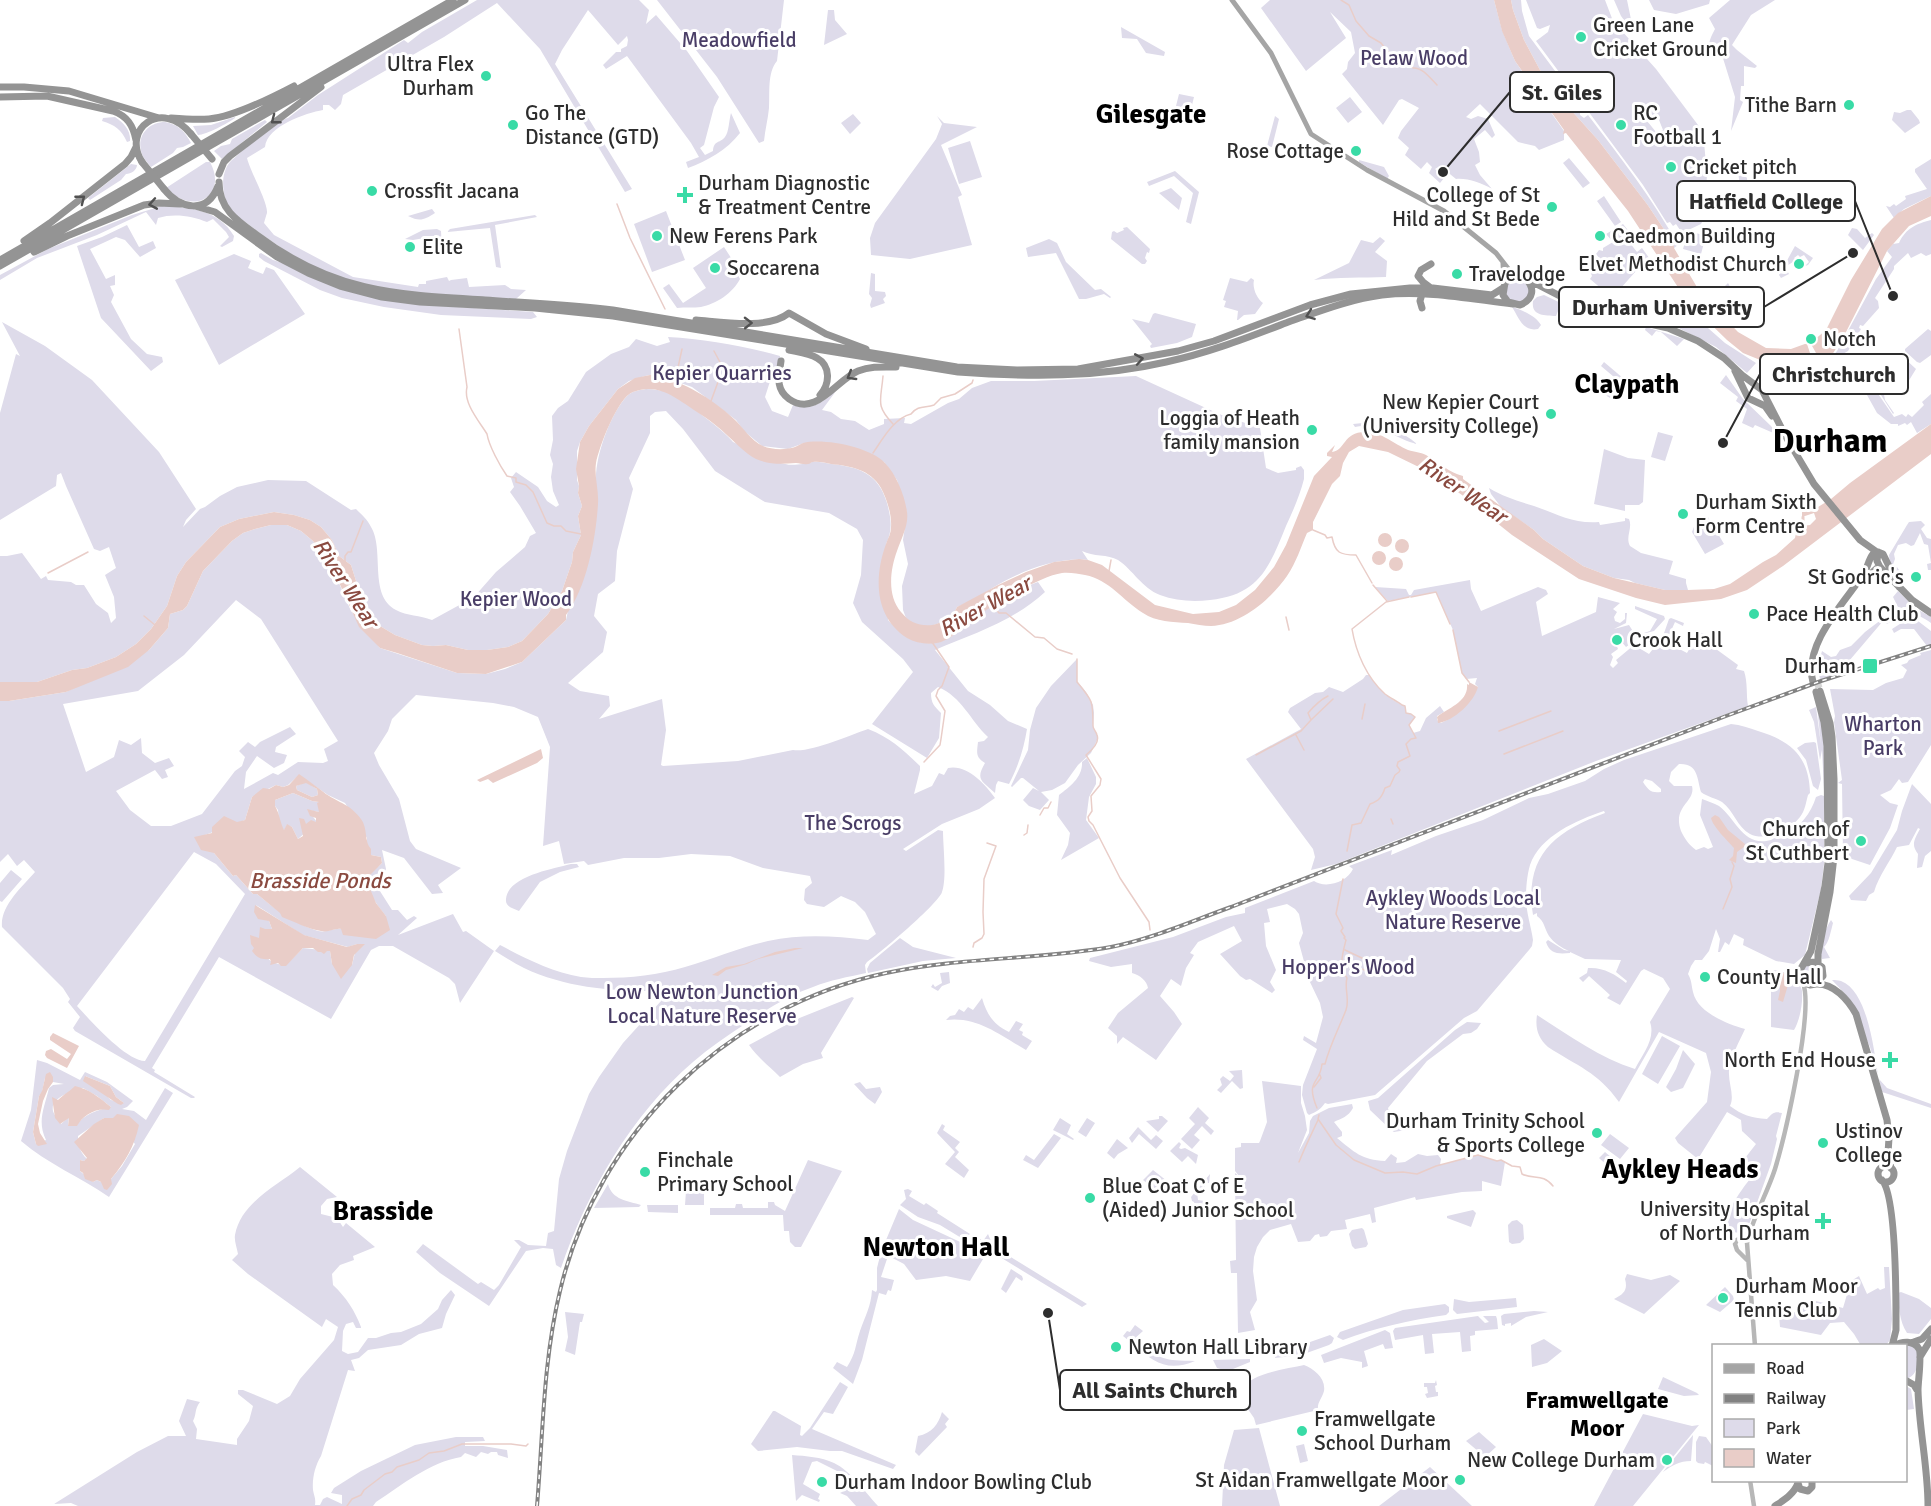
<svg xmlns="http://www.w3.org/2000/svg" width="1931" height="1506" font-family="Signika,sans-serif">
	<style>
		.green { fill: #dedbea; fill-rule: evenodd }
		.water { fill: #e9cdc8; fill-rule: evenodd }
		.pier { fill: #fff }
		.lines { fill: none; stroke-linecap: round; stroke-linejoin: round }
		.stream { stroke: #e9cdc8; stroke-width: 1.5 }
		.canal { stroke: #e9cdc8; stroke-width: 3 }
		.highway-tunnel { stroke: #d5d5d5; stroke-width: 7; stroke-dasharray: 7 3.5; stroke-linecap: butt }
		.secondary { stroke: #b7b7b7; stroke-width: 4.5 }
		.primary { stroke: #a5a5a5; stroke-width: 5 }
		.highway { stroke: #949494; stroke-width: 7 }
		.rail-casing { stroke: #828282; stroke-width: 4 }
		.rail { stroke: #fff; stroke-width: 1.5; stroke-dasharray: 4.5; stroke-linecap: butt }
		.highway-bridge { stroke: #949494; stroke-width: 7 }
		.oneway { stroke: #515151 }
		.poi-dot { fill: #39dba6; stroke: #fff; stroke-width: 2 }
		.labels { text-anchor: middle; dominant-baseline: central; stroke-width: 6; stroke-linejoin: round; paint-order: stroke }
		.poi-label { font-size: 21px; fill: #2d2d2d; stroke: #fff; text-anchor: start }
		.park-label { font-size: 21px; fill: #493d66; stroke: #fff }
		.water-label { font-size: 22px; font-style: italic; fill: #8a4a40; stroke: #fff }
		.quarter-label { font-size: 24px; font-weight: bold; fill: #000; stroke: #fff }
		.district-label { font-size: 27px; font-weight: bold; fill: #000; stroke: #fff }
		.town-label { font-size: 33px; font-weight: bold; fill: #000; stroke: #fff }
		.leader { fill: none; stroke: #2d2d2d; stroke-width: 2 }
		.callout-dot { fill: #2d2d2d; stroke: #fff; stroke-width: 2 }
		.callout { fill: #fff; stroke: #2d2d2d; stroke-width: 2 }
		.callout-label { font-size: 22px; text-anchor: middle; font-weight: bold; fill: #2d2d2d }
	</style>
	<rect width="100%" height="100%" fill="#fff"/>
	<!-- green -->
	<path class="green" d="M477 0H639L649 10 646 24 656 15 687 51 719 97 714 107 704 145 700 148 705 155 713 151C714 140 719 144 725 137 729 132 729 120 731 113L740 133C727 150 707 161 688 168L686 162 699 157 691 143 627 56 606 69 603 65 616 52H621V49L627 46 628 40 627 36 618 45 588 10 562 50 555 64 632 189 625 192 540 49 497 3 444 37 343 95 341 104 335 110 329 105H323V110C306 113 267 126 265 147L247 158C250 171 268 202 267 213 266 216 265 219 264 223L274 235 353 277 418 287 419 284H426V281L447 277 449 281 451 280 467 278 469 287 505 285 511 289 526 290 516 299C461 296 404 297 351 282 311 270 277 246 244 221 240 219 236 216 233 213 222 200 219 175 230 162 238 154 279 119 288 118L318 95 404 40 408 43 422 32Z
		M657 0H784L777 61C767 73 770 93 769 108 768 119 765 130 764 141L759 143 717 77Z
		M1270 0H1494L1502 30 1515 61 1564 131V140L1539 150 1535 146 1518 142 1480 104 1466 117 1471 119 1478 116 1488 119 1495 135 1492 138 1485 130 1474 139 1479 152 1480 162 1475 165 1480 175 1492 189C1481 183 1468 178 1456 179L1440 166 1435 169 1444 178 1440 183 1429 173 1432 167 1427 162 1421 169 1405 155 1409 148 1398 138 1401 131 1419 108 1402 99 1399 100 1383 125 1342 74 1347 69 1348 62 1355 53 1351 32 1330 12 1346 38 1306 71 1261 8Z
		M1511 0H1521L1522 11 1529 36 1573 95 1576 102 1578 101 1584 110 1580 112V115L1584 118 1588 115C1620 157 1653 199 1678 245L1674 248V244L1647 204 1598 140 1570 109 1554 86 1540 70 1524 40 1513 10Z
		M1526 0H1605L1613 21 1656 69 1701 129 1703 135 1692 131 1690 137 1704 142 1707 175 1704 218 1701 224 1682 233 1676 224 1673 226 1670 222 1667 223 1643 185 1536 41 1548 32 1550 25 1540 29 1537 28ZM1643 108 1653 120H1659L1663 130 1656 132 1639 111Z
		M1614 0H1627L1634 34 1621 16Z
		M1649 0H1710L1709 4 1676 14 1654 10Z
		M1730 0H1775L1751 15 1732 45 1737 50 1757 66 1755 68 1744 66V86H1741L1740 100 1743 102 1731 131 1735 97 1722 55 1718 54 1717 51H1709C1708 42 1711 37 1715 29L1709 18Z
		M828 10H834L835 20 847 34 824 45Z
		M1121 27 1165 52 1164 56 1146 53 1137 39 1122 38Z
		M1179 94 1194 97 1190 113 1175 110Z
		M1350 97 1362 112 1348 123 1336 108Z
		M1907 110H1911L1919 120 1920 123 1905 133 1892 120 1894 112 1900 113Z
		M853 114 861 123 850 134 841 123Z
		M937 116 944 123 977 127 941 145 962 195 958 197 972 245 910 259 871 255 870 238 875 223 936 139 942 124Z
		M1275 116 1279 119 1272 147 1267 146Z
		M115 117C124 123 131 131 130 141L127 142C121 129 115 125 102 121L103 118Z
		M235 117V118C228 123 206 135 198 135L193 126 211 125Z
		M265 120 267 122 222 159 214 151 221 146 230 144 232 139Z
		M165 122C177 124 185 131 191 143L183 147 177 148 173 153 151 167C147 162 142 157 141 151 137 135 149 122 165 122Z
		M970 141 982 177 959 184 948 148Z
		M1569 158 1590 183 1583 188 1563 163Z
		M1931 159V196L1904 209 1894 218 1886 206 1890 207 1894 204 1896 206 1906 199 1905 196 1927 189 1915 172V169Z
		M1359 160 1384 167 1389 176 1387 179 1359 162Z
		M206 162H210C228 195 194 217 166 188Z
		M131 164 137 165C137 170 131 174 126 174L121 180 90 200 88 198Z
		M1740 170 1747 178 1749 207 1747 210 1744 208 1738 173Z
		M1175 171 1199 192 1191 224 1186 222 1193 193 1174 176 1149 186 1147 182Z
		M1171 188 1182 198 1179 210 1159 193Z
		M1604 196 1621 222 1615 226 1597 201Z
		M162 206C190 207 219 210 234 236L233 241 222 247 220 246 229 237 226 232 213 219 207 222C192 216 174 213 158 218L156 225 146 212 97 235 37 258 0 280V275L48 249 132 215Z
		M432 209 435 213C424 220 420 222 408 216Z
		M666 211 685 260 652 272 634 224Z
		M535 215 537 217 495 225 501 268 496 267 490 228 447 232 450 229Z
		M1931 220V254L1926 256 1921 253 1911 258 1908 253 1894 266V269L1875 298 1878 301 1879 308 1863 326 1860 325 1859 328 1861 329 1848 351 1841 355 1834 370 1828 363 1837 351 1876 279 1892 257 1887 251 1893 244 1899 243C1906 228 1916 224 1931 220Z
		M1623 224 1631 234 1626 238 1637 252 1642 248 1652 262 1647 265 1644 262 1620 289 1617 288 1610 296 1590 279 1592 276 1589 269 1600 259 1596 254 1599 250 1603 251V248L1613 242 1606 234Z
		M127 225 139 247 153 241 156 248 140 257 125 240 116 237 90 249 106 279 115 275V285L110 286 114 295 111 302 131 339 147 354 162 357 163 362 151 371 101 318 77 246 102 237Z
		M1127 227 1150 249 1149 253 1147 252 1145 258 1147 261 1145 264H1142L1111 239 1112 232 1114 231 1117 233 1124 230 1123 228Z
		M1852 228 1857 229 1865 238 1872 233 1874 235 1863 250 1848 235Z
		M437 229 441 231 442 252 439 253 436 236 413 240 405 239 423 230Z
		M1688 232 1706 235 1701 254 1683 249Z
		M1380 237 1385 241 1375 252 1387 261 1386 277C1362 278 1338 277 1314 280L1349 263 1361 240 1373 243Z
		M1049 239 1057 243 1066 262 1095 290 1101 289 1111 297 1110 298 1104 294 1086 299H1079L1056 253 1028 257 1026 248Z
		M1795 246 1813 258 1808 265 1805 266 1809 262 1804 255 1800 257 1798 255 1794 258 1796 260 1785 267 1789 274 1781 278 1779 275Z
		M724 247 737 267 735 269 740 279C733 293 716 304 701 307 694 308 685 307 677 308L663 288 669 284 683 303 706 288 693 268Z
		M261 253 273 260 414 304 533 312 537 317 531 319 441 315 384 307 342 298 320 290 264 261 259 257V254Z
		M234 254 251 261 248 268 263 274 266 267 274 270 305 314 219 365 175 280Z
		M1526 269H1528L1549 281 1548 288 1527 276 1524 273Z
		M871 273 875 274V291L885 292 886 296 883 299 885 303 871 308 870 305 872 298 869 294Z
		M1230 278 1247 282 1251 278 1254 280C1252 288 1257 299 1263 303L1255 314 1244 315 1238 320H1237L1238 311 1224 307 1226 301 1223 300Z
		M1515 278 1524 279 1531 293 1523 302 1511 301 1506 294 1508 283Z
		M1728 283 1734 294 1721 302 1714 297Z
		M1544 295 1567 306 1573 313 1568 319 1562 316 1561 312 1558 311 1556 316C1544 315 1531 316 1533 301L1537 297Z
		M1683 306 1725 343 1756 363 1747 373 1716 347 1651 314Z
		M1512 307C1522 310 1536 316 1541 325L1538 329C1523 332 1519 318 1512 307Z
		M1155 313 1196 324 1192 337 1177 343 1151 348 1150 346 1152 344 1132 319 1149 323 1153 314Z
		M2 322 45 346 92 380 159 452 196 509 186 520 183 527 200 509 205 507 220 496 237 487 268 480 306 481 351 510 356 509C361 514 368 520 371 527 385 550 368 595 396 610 407 616 420 615 432 620L474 597 496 572 525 547 530 536 536 533 520 506 510 492 514 487 511 478 516 472 538 487 547 501 556 507 559 505 553 491 551 477 553 464 550 455 553 440 552 416 558 408 568 401 586 372 611 354 629 347 636 339 657 346 670 342 668 337C706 339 744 346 780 356L778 370 774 369 765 397 772 411 788 417 793 405C811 411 822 403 836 391L822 410 831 412 841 419 855 421 869 430 884 424V419L905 418 904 423 911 424 948 403 959 399 972 388 991 381H1034L1136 376 1219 414 1260 428 1266 468 1278 473 1296 470V468L1301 466 1304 470V479C1300 495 1293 511 1286 526 1269 568 1259 595 1210 600 1193 602 1176 601 1160 595 1142 588 1133 570 1118 560 1108 554 1093 557 1082 551L1088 560C1056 557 1021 571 994 587 982 594 970 602 957 607 953 619 931 629 919 626 914 625 909 620 906 618L903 610 902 586 908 564 903 540 907 513 897 480 884 462 804 443 788 449 762 446 744 431 736 420 692 387 655 374 645 376 629 381 618 389 589 426 580 442 577 451V480L579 486 578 493 582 506 578 516 581 535 573 552 572 562 562 591 548 614 522 641 508 647 487 650H468L446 645 433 646 422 645 395 635 380 626 364 606 351 565 339 556 332 540 321 527 310 520 294 515 274 512 239 519 220 527 186 562 177 576 167 606 151 629 136 644 116 657 87 668 72 670 37 682H0V556H7L22 553 41 579 46 576 48 580 71 582 76 585H84L96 604 108 613 111 623 116 618 114 597 105 575 116 568 109 547 100 551 94 549 66 486 61 473 57 475 56 486 0 520V413L16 354 20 356Z
		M1646 327 1684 339 1677 346 1661 332 1656 331 1652 336 1645 330Z
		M1928 329 1931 331V355L1920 363 1917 362 1905 351V349Z
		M1896 354 1902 356 1916 369 1908 382 1906 380 1907 378 1894 358Z
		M1604 362 1630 384 1629 387 1627 388 1601 366Z
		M1895 363C1906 370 1900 378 1902 387L1896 391H1892L1891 388H1887L1886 384 1893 379H1891L1888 373H1883L1880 380 1882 386 1880 387 1883 389 1885 400 1894 413 1893 414 1874 384 1873 376 1876 369 1886 365 1897 369 1900 378 1899 380 1893 379 1900 382C1903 374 1899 367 1891 365Z
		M1867 366 1872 371V385L1894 417 1902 414 1906 417 1908 414 1912 417 1924 405 1922 402 1931 394V424L1917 433 1911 422 1907 425 1905 423 1898 426V424H1891L1877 413 1867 395 1869 371 1866 369Z
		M1726 375 1743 399 1771 426 1778 435 1755 425 1753 428 1742 423 1747 409 1736 401 1738 397 1720 383Z
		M1598 381 1620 399 1615 401 1592 387Z
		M646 389C654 389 661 390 669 393 682 399 725 431 733 442 747 448 770 461 785 464 792 466 805 464 812 462 817 461 825 463 831 464 859 467 878 473 887 503 891 518 893 530 886 544L888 620C906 639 926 652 952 636 960 631 966 624 973 618 988 607 1021 588 1038 582L1045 592C1014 621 973 634 935 650L968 691 990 705 1008 721 1027 729C1024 748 1018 767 1009 784L998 781 996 785 995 793C982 781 975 780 985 763 975 757 977 752 978 742L984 741 988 737C970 720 962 697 938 687L931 693C931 703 934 706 941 713L939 738 927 758 872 724 913 672 903 659 862 622 853 603 861 575 863 540 857 529 829 513 765 502 715 471 683 429 666 411 655 412 650 416V433L629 478 633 489 617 551 615 581 598 594 594 616 607 632 603 652 568 683 580 691 609 696 610 706 599 719 662 699 666 730 661 765 663 766 738 761 793 750C810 753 850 735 868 729 891 738 902 749 920 766V770L914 794 932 786 939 773 944 775 948 768C967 764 985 784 995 798L979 809 942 824 903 849 906 851 938 830 943 831C943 846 947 878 942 892 939 903 879 954 867 962L865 965 866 973C848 977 830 980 813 987 789 995 766 1010 745 1024 727 1036 709 1048 693 1062 632 1114 587 1192 561 1268L556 1265 553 1249 543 1248 526 1251 489 1306 440 1273 416 1252 423 1244 478 1284 481 1282 494 1290 499 1285 521 1247 514 1240H519L528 1245 546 1246 548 1233 554 1231 559 1179 567 1151 589 1094 599 1077 623 1043 661 1001 656 992 652 991C609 991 564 987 524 968 514 963 505 957 495 951L500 945C525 958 552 972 581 977 588 978 596 978 603 978 630 978 659 975 685 967 713 959 740 947 768 941 802 934 834 936 868 940L876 934 865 912 855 902 841 896 824 907 807 904 804 900 805 889 812 883 810 876 763 868 730 856 691 854 659 858H624L588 865 584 861 564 864 559 841 543 846 550 747 538 717 514 707 493 703 416 695 392 719 388 731 374 753 379 765 399 799 410 841 416 849 461 868 438 885 443 893 432 894 404 858 382 850 386 869 378 888 392 910H398L407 920 414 916 417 918 398 935 453 914 463 932 466 931 494 951 460 1003 455 984 449 978 393 946H379L371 950 331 1019 219 957 152 1068 155 1070 154 1072 195 1097 194 1098H191L75 1031 73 1028 80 1017 68 1002 70 999 63 988 2 927C0 906 22 887 35 872L24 860 17 866 8 854 0 862V701H9L66 692 149 650 168 628 170 614 183 610 187 606 203 571 232 541 243 533 255 529 271 525H287L301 531 313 541 322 553 333 569 351 611 380 648 457 673 486 674 505 669 522 662 566 620 596 478C596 454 611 412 628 395 633 391 640 390 646 389ZM236 600 261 619 338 741 324 749 328 761 323 763 298 762 278 775 273 773 244 789 246 772 257 756 274 768 284 763 287 755 275 752 276 747 296 734 290 727 260 742 255 747 248 742 239 751 245 757 242 766 235 771 202 814 171 826H151L130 810 116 791 155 770 162 779 168 777 165 770 174 766 169 758 155 763 142 753 141 738 131 745 119 740 114 757 86 772 63 704 138 691 184 655ZM299 775 328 795 345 803 367 838V844L371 855 381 857 382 863C378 867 370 872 368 877 364 888 379 908 386 916L341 929C333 928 327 933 318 931 295 924 275 909 257 894H253L236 875 233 876 214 853 205 835 245 820 252 797 276 785 283 787 288 785ZM194 852 216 864 245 894 145 1061C126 1061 90 1020 77 1006ZM256 905 303 935 348 947 357 944 352 965 332 964 330 951 303 948 285 966 272 962 255 948 265 929H272L269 921Z
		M1363 423C1382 424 1403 431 1417 444 1395 439 1378 422 1355 427L1353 424Z
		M1658 432 1673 436 1665 461 1651 457Z
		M1604 449 1628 458 1645 460 1643 502 1639 505H1625V511L1594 504Z
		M1489 488C1504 497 1518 501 1534 506 1557 514 1573 524 1599 522L1600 525 1625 521V518L1629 519C1633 528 1625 537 1630 546L1641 553 1673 561 1669 574 1686 579V583L1688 590H1665L1635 583 1629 580 1614 578 1583 566 1543 539 1534 530 1501 507 1491 494Z
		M1708 517 1724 544 1705 554 1692 532 1695 524 1702 518Z
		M1921 521 1925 525 1921 529 1927 538 1931 539V570H1928L1927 564 1931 563 1928 545 1924 544 1920 533 1914 545 1911 546 1906 543 1898 545 1894 554 1895 559 1892 567H1897L1903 576 1904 581 1901 583 1890 564 1889 555 1907 525 1909 522Z
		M1470 580 1471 589 1481 611 1538 587 1546 590 1548 594 1536 602 1542 636 1596 612 1598 597 1620 603 1613 609 1617 612 1614 617 1615 621 1620 623 1625 619V613H1627L1626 623 1614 629 1629 625 1636 636 1633 642 1626 647 1616 635 1613 637 1618 649 1611 654 1613 657 1610 665 1613 668 1618 663 1616 660 1634 645 1649 654 1663 636 1669 619 1671 618 1684 623 1683 626 1675 622 1666 642 1687 653 1699 632 1712 637 1720 643 1716 649 1738 665 1736 669 1744 671C1748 683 1746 695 1748 706L1596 761 1336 864 1311 870 1315 857 1313 849 1246 759 1301 729 1288 712 1290 708 1315 693 1323 692 1329 687 1343 692 1363 679 1366 675H1369C1377 688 1391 701 1405 706L1406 713 1411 714 1415 717 1409 725 1413 733 1420 731 1426 718 1440 706 1444 712 1437 716V720L1441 723C1458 716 1468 701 1478 687L1475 684 1477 678 1466 679 1462 673 1453 630 1436 592 1388 601 1375 587 1406 589 1409 595H1411L1414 590Z
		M1898 591 1915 608 1931 617V623C1911 609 1905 614 1887 624L1883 621 1849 661 1830 669 1833 675 1820 680 1818 665 1822 651 1831 657 1836 656 1840 650 1851 646 1865 632 1898 607 1893 597Z
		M1635 606 1664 616 1665 619 1654 631 1638 635 1650 631 1657 619 1635 609Z
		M1906 620 1918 621 1931 631V645L1927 646 1914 629H1901L1894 633 1892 629Z
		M1931 650V745L1908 782 1902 783 1899 779 1891 790 1880 795 1890 803 1898 805 1890 828 1870 865 1843 856 1842 784 1838 783 1842 780 1834 722 1835 716 1830 689 1873 690 1886 683 1903 678 1907 670 1901 665 1907 663 1909 660 1921 655 1920 653Z
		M1077 659V681L1086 692 1093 705 1094 713 1093 727 1097 735V740L1091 753 1078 765 1065 783 1052 790 1041 792 1049 800 1040 810 1029 806 1023 800 1033 788 1039 791 1023 778H1021L1012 787 1011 786 1028 750 1030 730 1036 708 1051 686Z
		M1817 706 1824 732V790L1822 750 1820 760 1814 722 1809 710 1816 707 1821 745Z
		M1731 724C1741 725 1749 728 1758 731 1792 741 1809 757 1810 793L1808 795C1806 802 1805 811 1800 817 1790 830 1766 842 1750 834 1737 827 1734 811 1722 802 1716 798 1707 797 1701 792 1697 778 1698 763 1679 764L1671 772 1669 781 1674 786H1692C1696 802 1672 806 1681 831 1685 839 1689 845 1696 850L1704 847 1708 849 1713 847 1700 815 1702 799C1707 801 1714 803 1719 806 1736 819 1744 848 1771 840 1775 838 1779 835 1784 834 1800 828 1811 813 1816 797L1821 795 1824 796V864L1821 889 1805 955 1794 964 1776 961 1743 945 1744 939 1734 934 1729 945 1725 942 1720 952H1718L1720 939 1716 929 1709 951 1702 960H1695L1691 966 1688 974C1692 981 1691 984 1693 992 1697 1012 1727 1024 1745 1029 1739 1042 1731 1056 1729 1070 1728 1083 1735 1096 1730 1106 1742 1115 1751 1118 1767 1119 1772 1114 1774 1111 1782 1113L1776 1136 1777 1139 1771 1164 1750 1222 1745 1231 1740 1233 1733 1232 1727 1223C1728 1205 1744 1188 1754 1173L1742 1162 1756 1144 1742 1131 1741 1120 1727 1112 1698 1159 1678 1143 1675 1138 1707 1102 1711 1072 1706 1053 1659 1032 1619 1102C1598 1072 1577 1066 1548 1047 1538 1038 1535 1028 1537 1015 1568 1035 1600 1058 1635 1069 1642 1055 1656 1039 1650 1022L1670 989 1663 978 1644 969 1641 971 1620 1005 1607 998 1610 995 1589 976 1583 982 1579 978 1587 973 1588 968C1603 967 1615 974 1626 983L1627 981 1616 972 1621 960 1585 959 1570 952V953C1558 954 1550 954 1546 942L1548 940 1564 950 1569 951C1562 948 1554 943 1549 936 1544 928 1545 922 1537 916V913L1533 915C1524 857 1553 832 1605 813L1604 811C1577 820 1540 836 1530 865 1527 875 1526 888 1526 898 1526 912 1531 926 1533 940L1532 946 1529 950 1477 1011 1464 1018 1375 1095 1328 1104 1325 1103C1321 1109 1316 1112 1309 1115L1307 1113 1302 1095 1303 1085 1317 1049 1303 1040 1304 1036 1316 1043 1323 1017 1320 1003 1309 980 1299 943 1303 933 1299 914 1295 909 1287 904 1267 909 1270 922 1264 923 1266 946 1276 970 1270 982 1275 990 1272 993 1250 979 1246 980 1240 976 1220 954 1242 941 1234 926 1198 942 1190 953 1194 955 1186 968 1181 986 1171 979 1160 996 1174 1012 1182 1024 1156 1060 1123 1037 1117 1044V1036L1108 1028 1118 1013 1148 988C1147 981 1140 975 1132 973V964L1111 967 1089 961 1090 958 1173 937 1226 917 1245 913V908L1314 881C1326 889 1347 882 1353 869L1349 866 1392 850 1391 855 1436 836 1483 820 1529 798 1548 794 1585 781 1604 769 1624 760ZM1645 779 1652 781 1661 789V792C1651 793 1649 791 1643 782Z
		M1814 742 1816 743 1821 779 1818 790 1813 786 1806 760 1797 748 1805 743Z
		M1087 758 1096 777V784L1089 797 1086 820 1099 838 1061 860 1068 845 1070 833 1057 815 1059 795C1070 787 1083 777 1082 762Z
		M306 782 317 789 318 795 312 797 297 790 296 786Z
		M1912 784 1931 804V851L1925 856 1922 867 1917 868 1918 854C1911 845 1914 840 1920 829L1918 828 1909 845 1897 847C1890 862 1879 875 1874 892L1869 895 1866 901 1851 900 1849 896 1871 873 1897 830 1902 811Z
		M293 793 312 801 320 802 319 812 308 810 317 822 298 839 292 827 287 825 284 831 279 821 278 810 275 806V800Z
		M571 864H577L579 867 560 872 540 882 519 911C513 908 505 907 506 899 508 876 553 869 571 864Z
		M11 870 22 879 2 902 0 901V883Z
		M1831 920 1833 923C1831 930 1829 943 1824 947L1830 958 1822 959C1818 948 1824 931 1831 920Z
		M900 938 913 947 956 958 923 961 868 973 867 969 870 963Z
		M1802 973a9 9 0 1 1 18 0a9 9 0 1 1-18 0Z
		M1774 970 1792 974C1795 979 1801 985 1802 991 1803 1003 1800 1020 1794 1030L1771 1027V977L1769 976Z
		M949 972 950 983 942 986 938 991 931 987 933 984 935 987 942 983 940 973Z
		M1832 980C1835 980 1838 980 1841 981 1868 991 1874 1051 1878 1075L1870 1047 1848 997Z
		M852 997 854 998 821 1053 823 1058 803 1064 780 1077C769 1066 758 1058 749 1045L797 1019Z
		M982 998C987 1015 993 1024 1009 1032L1016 1021 1023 1024 1019 1030 1023 1032 1022 1035 1032 1041 1026 1050C1000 1035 977 1016 946 1020L950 1016 955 1015 959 1009 964 1012 968 1007 973 1010Z
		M1467 1022 1481 1023 1477 1029 1471 1033 1463 1034 1427 1061 1388 1108 1390 1117 1406 1130 1394 1132 1391 1130 1370 1110 1368 1101 1378 1098 1455 1030Z
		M1662 1036 1680 1046 1658 1084 1642 1074Z
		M1683 1050 1695 1064 1683 1088 1671 1092 1666 1087 1676 1069Z
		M37 1060 47 1063 80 1080 85 1072 107 1082 133 1101 127 1107 122 1109 134 1111 146 1120 165 1088 173 1093 109 1197C80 1177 48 1164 21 1141L31 1110ZM85 1076 110 1086 116 1097 124 1103 111 1100ZM53 1077V1082L64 1084 53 1085 49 1088C44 1109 37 1121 46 1140L36 1144 33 1132 39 1096 42 1092 45 1078ZM83 1088 97 1096 111 1107C96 1110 83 1115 76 1126H68L69 1117 61 1124C59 1120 54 1115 53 1111 50 1097 73 1091 83 1088ZM104 1118H113L135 1144 122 1166 111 1179 101 1182 97 1180 93 1182 80 1171V1160L84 1161 87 1159C80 1152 78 1146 78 1136Z
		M1242 1070 1243 1088 1240 1089 1232 1081 1221 1093 1217 1090 1222 1085 1220 1079 1223 1076 1230 1081 1234 1076 1229 1071Z
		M1879 1079 1887 1088 1931 1104V1108L1882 1092Z
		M1262 1081 1301 1086V1103L1305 1116 1307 1130 1298 1153 1309 1133 1310 1121 1313 1116 1329 1108 1352 1104 1353 1108C1348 1117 1342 1118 1334 1122L1342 1132V1136L1337 1138C1354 1152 1362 1160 1385 1161L1391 1154 1397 1158 1396 1163 1405 1162 1418 1154 1427 1156 1438 1155 1441 1159 1440 1165 1478 1155 1497 1161 1501 1160 1505 1162 1501 1186 1482 1181V1191L1462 1192 1416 1200 1415 1197 1374 1208 1376 1222 1372 1223 1370 1214 1345 1220 1347 1229 1331 1231 1327 1236 1320 1237 1319 1234 1315 1235 1310 1241 1298 1242 1291 1224 1270 1230 1263 1237 1257 1247 1254 1257 1253 1271 1257 1300 1250 1312 1255 1330 1238 1333 1237 1273H1231L1230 1261 1236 1260 1235 1173 1240 1177 1235 1171V1148L1241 1147V1143H1259L1260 1141 1267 1122Z
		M860 1082 866 1089 880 1087 882 1092 875 1104 867 1098 854 1084Z
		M1198 1107 1209 1118 1205 1123 1214 1131 1211 1135 1202 1126 1194 1135 1200 1140 1192 1149 1181 1139 1195 1124 1189 1118Z
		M1159 1116H1162L1168 1121 1158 1132 1146 1121 1159 1119Z
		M1060 1118 1071 1125 1067 1134 1074 1139 1073 1140 1053 1130Z
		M1087 1118 1095 1123 1086 1137 1078 1132Z
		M942 1124 945 1126 943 1130 960 1142 955 1148 959 1152 955 1157 969 1170 964 1178 945 1164 955 1152 937 1133Z
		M1138 1127 1151 1140 1156 1135 1163 1141 1156 1149 1139 1134 1132 1143 1129 1138Z
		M1054 1134 1061 1138 1038 1168 1023 1160 1026 1155 1034 1160Z
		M1610 1134 1629 1148 1620 1159 1601 1145Z
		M1117 1139 1128 1148 1118 1154 1114 1159 1107 1153Z
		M1179 1142 1181 1144 1179 1148 1181 1149 1185 1148 1198 1155 1196 1164 1188 1156 1182 1162 1170 1151Z
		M1605 1152 1618 1163 1612 1170 1599 1158Z
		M808 1160 842 1171 801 1247H795L790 1242 789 1231H784L783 1215H710V1208H735L736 1204H742L743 1208H768V1202H774L775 1205 785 1211Z
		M300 1167 337 1197 327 1199 321 1206V1214L337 1218 343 1227 346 1223 375 1247 353 1256 354 1260 340 1265 332 1274 333 1285C346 1297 355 1311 361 1327V1328H356L353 1322 346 1324 343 1331 342 1351 348 1354 358 1352 368 1338H376L391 1333 401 1332 421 1324 438 1309 442 1300 451 1290 455 1295 446 1314 442 1328 419 1334 401 1345 368 1350 359 1358 351 1360 355 1371 348 1370 321 1456C315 1466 312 1478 313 1490 314 1496 316 1498 315 1505H320L323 1499 327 1497 342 1504V1495L331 1493 334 1488 361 1471 415 1445 456 1437H483L485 1441 465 1442V1446H483L507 1450 508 1458 498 1455 497 1452H491L488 1454 481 1452 476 1457 465 1453 461 1457C430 1462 402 1485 376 1502L373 1506H78L71 1503 54 1504 137 1452 168 1436H186L179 1421 187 1399 200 1402C194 1410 197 1413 193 1421L197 1429 196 1439 237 1445V1439L249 1421 253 1406 238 1394V1390H243L277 1404 290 1396 300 1379 334 1340 338 1327 326 1319 322 1327 248 1274 232 1260 238 1254C237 1248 234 1241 235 1235 241 1202 277 1186 300 1167Z
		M1153 1170 1167 1181 1164 1187 1162 1185 1158 1190 1159 1193 1143 1180Z
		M1210 1174 1209 1183H1205V1192H1197L1198 1200 1205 1201V1207L1202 1205 1198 1207V1210L1195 1206 1194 1202 1192 1201 1191 1197Z
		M608 1184C612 1200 628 1201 641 1205L639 1207 594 1208Z
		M908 1189 912 1191 909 1196 924 1205 926 1203 938 1211 937 1213 970 1234 963 1239 940 1225 918 1217 900 1205 906 1199 904 1190Z
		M704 1190V1205H685L686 1191Z
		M647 1205H678V1213L648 1212Z
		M899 1209 913 1220 986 1254 970 1281 946 1276 916 1280 904 1264 881 1252Z
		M1473 1210 1476 1213 1471 1227 1447 1218V1216Z
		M1517 1220 1523 1225 1524 1239 1520 1243 1512 1244 1509 1242 1508 1225 1512 1221Z
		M1362 1228 1364 1230 1368 1244 1366 1247 1355 1249 1352 1246 1349 1234 1352 1230Z
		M988 1234 993 1246 1087 1304 1082 1307 972 1240 974 1235 983 1241Z
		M880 1256 887 1259 881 1277 894 1280 891 1291 888 1290 886 1295 879 1293 862 1360 853 1384 833 1368 837 1362 847 1367C856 1353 855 1346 860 1331 865 1316 871 1307 872 1290L876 1292 877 1290V1268Z
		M1884 1267H1889L1892 1319 1890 1340 1886 1345 1860 1344 1854 1334 1844 1322 1830 1323 1821 1335 1780 1327 1779 1316 1793 1313 1816 1301 1843 1308 1851 1281 1859 1276 1867 1294 1878 1288 1880 1290 1885 1288Z
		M1011 1269 1022 1276 1023 1279 1022 1281 1016 1277 1006 1293 1001 1289Z
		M1627 1274 1651 1280 1670 1275 1680 1281 1644 1314 1614 1299C1624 1294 1628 1290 1625 1279Z
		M1725 1287 1733 1296 1734 1300 1720 1312 1706 1305Z
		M1901 1292 1919 1299 1931 1308V1319L1919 1334 1907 1333C1899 1320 1899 1308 1898 1293Z
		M1516 1298 1517 1307 1457 1314 1453 1310 1454 1299 1469 1302Z
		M1445 1304 1449 1307V1312L1446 1315C1410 1320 1374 1328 1343 1340L1337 1337 1340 1332 1403 1310Z
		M1534 1311 1548 1312 1526 1317 1511 1326V1323L1505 1324V1326L1502 1325 1501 1316 1504 1314Z
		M565 1312 584 1314 582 1322H580L575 1355 565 1351 568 1337Z
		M1478 1316 1485 1323 1489 1322 1483 1316H1496L1497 1319 1498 1329 1475 1331V1335L1470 1336 1471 1351 1462 1352 1460 1332 1432 1334 1434 1353 1425 1354 1423 1335 1395 1340 1393 1331 1395 1328Z
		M1135 1325 1143 1331 1133 1340H1128L1123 1336 1127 1331 1130 1332Z
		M1385 1330 1390 1333 1393 1348 1385 1349 1383 1344 1364 1351 1368 1366 1362 1368V1362L1341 1358 1324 1363 1321 1355Z
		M1330 1335 1334 1338 1332 1343 1329 1345 1301 1355 1275 1358 1276 1354Z
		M1544 1339 1562 1351 1547 1363 1532 1367 1531 1345Z
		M1137 1340C1162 1361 1163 1360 1195 1361 1168 1372 1154 1363 1134 1345V1343Z
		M1904 1344 1912 1346 1919 1354C1917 1365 1918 1375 1906 1379Z
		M1250 1359V1362L1228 1371 1217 1368 1213 1360Z
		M1304 1365C1314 1369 1326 1378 1324 1391 1322 1399 1317 1402 1318 1410L1256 1425 1254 1418 1243 1402C1243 1396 1244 1388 1248 1383 1257 1373 1290 1368 1304 1365Z
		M1663 1377 1697 1393 1699 1395 1684 1396 1658 1389Z
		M1436 1380 1437 1385 1435 1386 1436 1392H1438V1396L1427 1398 1425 1394 1428 1393 1427 1387H1424V1383H1435Z
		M840 1382 848 1387 833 1414 824 1412 812 1429 896 1465 893 1469 842 1451H830L797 1447 758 1451 751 1444 773 1411H775L801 1426 800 1435 802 1436 810 1428Z
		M1906 1386 1911 1389 1914 1409 1906 1410Z
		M942 1412 949 1419 945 1424 947 1427 919 1456 915 1452 918 1436C932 1433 938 1425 942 1412Z
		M1643 1414 1692 1426 1699 1425 1633 1506H1594Z
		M1259 1428 1280 1506H1222L1224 1465 1234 1430Z
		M1479 1432 1496 1447 1485 1457 1466 1441Z
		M1693 1435 1691 1461C1679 1461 1673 1465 1663 1472Z
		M1699 1436 1706 1437 1713 1447V1466L1705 1462 1704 1464 1698 1463 1696 1461V1442Z
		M1304 1444 1308 1461 1300 1463 1296 1446Z
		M792 1455C806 1456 821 1457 834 1463 851 1471 865 1492 878 1506H856L847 1496 840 1493 842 1492 848 1479 847 1476 817 1461 812 1462 803 1484 820 1494 818 1499 820 1500 819 1502 802 1495 796 1501Z
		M1430 1467 1472 1506H1379Z"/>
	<!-- water -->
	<path class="water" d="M1494 0H1511L1513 10 1524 40 1540 70 1554 86 1570 109 1598 140 1647 204 1674 244V248L1701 294 1738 332 1766 348 1791 349 1813 341 1826 330 1851 280 1882 229 1898 213 1931 196V216L1909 226 1887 251 1844 336 1830 358 1815 363 1770 364 1743 353 1727 340 1687 301 1628 211 1566 133 1563 134 1564 130 1515 61 1502 31Z
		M655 374C686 384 709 396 734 419 743 427 751 441 763 446 772 450 786 450 795 447 798 446 800 444 803 443 824 438 870 447 885 463 896 474 905 496 907 512 909 525 901 539 897 551 890 570 887 596 901 612 910 623 919 626 932 625 940 624 954 615 957 607L998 585 1026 572 1054 562 1079 559 1088 560 1102 565 1155 605 1193 614 1219 612 1236 605 1255 590 1274 567 1286 545 1314 476 1332 457 1327 456V453L1335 445 1332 452C1345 451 1343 432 1365 432 1382 432 1394 444 1408 450 1415 452 1420 452 1426 455 1438 462 1450 473 1463 476V479L1534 530 1543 539 1583 566 1614 578 1665 590H1688L1714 589 1730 584 1763 562 1776 555 1795 538 1796 533 1801 529V526L1810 525 1816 519 1814 513 1802 517V512L1818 507 1831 499 1850 483 1931 424V454L1783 566 1747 590 1721 599 1665 605 1636 598 1579 579 1512 535 1462 495 1427 471 1388 452 1359 446 1349 452 1343 463 1340 476 1332 484 1313 522V530L1307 533C1301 547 1296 563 1287 576 1271 599 1241 625 1211 626 1204 626 1195 624 1188 623 1173 622 1156 622 1143 613 1122 600 1110 580 1085 575 1078 574 1070 572 1062 573 1040 576 993 605 974 618 963 625 955 637 941 642 931 645 917 644 907 638 874 617 874 577 886 544 888 538 891 534 891 527 892 515 887 499 881 488 870 469 850 466 831 464 826 463 818 461 813 462 811 462 810 464 808 464 804 465 800 463 796 463 782 464 770 465 756 459 745 453 738 445 729 437 720 428 708 419 697 412 677 399 659 382 633 392 618 397 599 447 596 463 594 476 599 490 598 504 596 537 587 587 566 615V620L522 662 486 674 457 673 397 653 380 648 359 627 333 569 322 553 313 541 301 531 287 525H271L255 529 243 533 232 541 203 571 187 606 183 610 170 614 168 628 149 650 128 667 66 692 9 701H0V682H37L72 670 87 668 116 657 136 644 151 629 167 606 177 576 186 562 220 527 239 519 274 512 294 515 310 520 321 527 332 540 339 556 351 565 364 606 380 626 395 635 422 645 433 646 446 645 468 650H487L508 647 522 641 548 614 562 591 572 562 573 552 581 535 578 516 582 506 578 493 579 486 576 469 580 442 589 426 618 389 635 378Z
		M1378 540a7 7 0 1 1 14 0a7 7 0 1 1-14 0Z
		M1395 546a7 7 0 1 1 14 0a7 7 0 1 1-14 0Z
		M1372 558a7 7 0 1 1 14 0a7 7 0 1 1-14 0Z
		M1389 564a7 7 0 1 1 14 0a7 7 0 1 1-14 0Z
		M1469 682 1478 687C1474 702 1454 721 1438 723L1437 717C1448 708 1469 702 1467 684L1469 685Z
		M541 749 543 758 537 763 493 783 488 779 480 782 477 780Z
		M299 774C308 780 317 787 326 794 339 803 350 804 361 819 368 828 364 842 371 849V855L381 857 382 863 369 876 368 884 376 903 386 916 390 930 376 939 343 935 341 929C334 928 329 933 321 931 308 929 295 922 282 917L280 913 257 894H253L236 875 233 876 214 853 201 850 194 837 212 833V827L224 816 237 822 245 820 252 797 263 788 269 789 276 785 283 787 289 785ZM306 783 317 789 318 795 312 797 297 790 296 786ZM293 793 312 801 319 802 317 803 319 812 307 809 310 816 316 818V822L311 820 306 824 304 819 299 818 303 836 298 839 292 827 287 824 284 830C280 822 279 812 275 806V800Z
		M1715 815 1719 817 1728 830 1745 844 1744 847 1737 852 1736 863 1729 860 1733 856 1734 848C1727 840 1713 827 1711 818Z
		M255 905 304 935 347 947 357 944H365L354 955 352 965 341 979 332 964 330 951H327L324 954 321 952H318L313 948H303L286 966H281L278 963 270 965 271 962 270 959C261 960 257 958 252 951L254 948 251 944 250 935 259 938 260 927 265 929H272L269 921 258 919 254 912Z
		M795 948H803L758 959 747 964 726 970 718 976 712 975 726 967 744 964 775 952Z
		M1780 972 1785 973 1784 978 1788 985 1783 1002 1778 1000 1780 991Z
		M53 1033 79 1046 67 1068 47 1058 45 1055 46 1051 51 1049 67 1059 71 1054 50 1040V1037Z
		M50 1072 53 1077V1082L48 1089 43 1101 38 1124 40 1133 47 1144 38 1146 36 1144 33 1132 39 1096 42 1091 46 1074Z
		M85 1076 110 1086 116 1097 124 1103 121 1105 118 1104 83 1081Z
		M75 1086C89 1089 100 1098 111 1107L109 1110C96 1107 82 1116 77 1126H68L69 1118 60 1124 55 1118 52 1097 58 1100C64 1094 69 1092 75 1086Z
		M117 1114 129 1116 139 1125C134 1147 126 1161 111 1179L112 1184 107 1190 104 1189 101 1182 97 1180 93 1182 85 1179 83 1173 80 1171V1160L84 1161 87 1158 74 1142 94 1124 104 1118H113Z"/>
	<!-- pier -->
	<path class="pier" d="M1812 337 1814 339 1811 344 1821 362V365H1814L1807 344H1805V341Z"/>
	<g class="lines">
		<!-- stream -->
		<path class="stream" d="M1341 0 1349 5 1356 21 1369 36 1381 43 1388 52 1410 64 1413 68C1422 67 1430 78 1437 85
			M617 204 630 238 665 309
			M459 329 467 387C463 403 479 421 487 434 489 446 500 466 507 476L516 478V482L526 485 533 492 547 523 554 526H561L566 531 581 534
			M714 351 722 366 718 367 719 376
			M883 376C881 401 875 405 893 424
			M673 379 677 372 682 349
			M711 401 718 382
			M873 453C882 440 894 418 911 414 918 405 925 408 934 405L941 398 955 394 972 383 973 380
			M1313 530 1325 535 1327 538 1332 537C1335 553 1340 555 1356 555L1372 583
			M345 561V556L348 552H351L363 521
			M1109 571 1111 560
			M48 573 88 552
			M1373 585 1387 601
			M1411 597 1436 592 1450 624
			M994 607 999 613H1006L1035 637 1044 638 1057 649 1072 654
			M144 616 155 625
			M1286 617 1289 630
			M1453 630 1462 673 1469 682
			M1077 659V682C1093 701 1093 701 1093 726 1093 729 1096 731 1097 735 1100 743 1091 751 1086 755L1101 779 1100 785 1091 796 1092 811 1088 817 1089 821 1093 825 1120 878 1149 922 1150 930
			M1362 719 1365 704
			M1311 720 1333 699
			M1499 731 1551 711
			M1296 735 1304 750
			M1504 754 1563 731
			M1256 755 1301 731 1311 720 1308 713C1314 706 1320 700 1328 696
			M924 762 940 745 941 739 945 711 936 696 938 690 942 686 949 667 932 642
			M1040 815 1044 808H1048L1051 802
			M1391 819 1393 824
			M1024 835 1027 833 1028 825
			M1347 851 1352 825 1361 823 1370 804C1379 801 1382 797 1385 788L1390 786 1395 775 1399 772 1400 770 1397 766 1398 762 1410 756 1406 744 1411 739 1416 738 1409 725 1415 717 1411 714 1406 713 1405 706 1402 705C1397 701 1390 698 1385 694 1367 678 1356 653 1352 629L1386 602 1409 597
			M1723 909 1732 887 1730 879 1734 866 1732 862
			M973 947 974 943 982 938 984 934 983 912 984 879 996 846 987 843
			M1345 950 1385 969
			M1341 962 1347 961C1356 969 1370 971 1380 976
			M1314 1087 1321 1078 1320 1075
			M1317 1108C1305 1079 1320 1085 1322 1064H1325C1330 1045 1339 1028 1346 1010 1350 1000 1344 988 1347 978 1338 967 1343 952 1346 940L1344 938 1345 937 1341 931 1343 928 1336 914 1343 879
			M1319 1115 1318 1119 1336 1145 1354 1160 1385 1173 1403 1172 1417 1174 1436 1166 1478 1155 1497 1161 1501 1160 1512 1166 1520 1167 1522 1174C1533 1180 1543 1173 1553 1186
			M1299 1162C1305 1147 1311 1135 1318 1120
			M347 1506 352 1499 361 1495 364 1490 385 1474 392 1472 397 1467 419 1460 429 1453 444 1451 462 1444H511L526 1446 528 1444"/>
		<!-- canal -->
		<path class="canal" d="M1803 526V517"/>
		<!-- highway-tunnel -->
		<path class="highway-tunnel" d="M1817 681 1820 691"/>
		<!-- secondary -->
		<path class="secondary" d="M1747 1260 1737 1250 1735 1244 1737 1240 1749 1233
			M1755 1346 1747 1243C1752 1219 1767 1194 1775 1169 1785 1136 1814 1011 1803 983
			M1750 1480 1754 1506"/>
		<!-- primary -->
		<path class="primary" d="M1232 0 1271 53 1311 134 1367 170 1444 211 1496 253 1510 271 1518 276
			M1503 263 1504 284"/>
		<!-- highway -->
		<path class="highway" d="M0 87H24L69 91 159 118
			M0 97 47 96 113 111C127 116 133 125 136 140
			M171 118C183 119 197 120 209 119 232 117 273 97 294 86
			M142 162C121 129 162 98 191 134
			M219 174 224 162 230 156 321 87
			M219 182C219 209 237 221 257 235 332 292 395 295 485 300 528 303 571 305 613 310L957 367 1017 370 1078 369 1178 351 1214 341 1310 305 1351 294 1410 288H1433L1492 295 1503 288
			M164 189C180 209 207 215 218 186
			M195 206 215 212 277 257 308 273 340 286 382 297 420 302 535 308 613 316 958 372C1028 377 1097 378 1166 362 1209 353 1249 337 1291 321 1320 311 1351 299 1382 295 1426 290 1470 299 1513 304
			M24 241 50 223 125 164 131 157 136 147
			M34 252 67 236 144 205 159 203 180 204
			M0 260 453 0
			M1431 264 1421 270 1418 276 1423 282 1431 288
			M0 266 465 0
			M1525 278C1536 288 1533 300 1520 305L1508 302 1503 295 1505 283 1512 276H1521L1529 280 1587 310 1668 328 1698 341 1724 358 1742 375 1762 390 1785 435
			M1422 308 1420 301 1422 294
			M696 320C722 322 768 330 789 313L826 334 866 349
			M789 350C798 352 809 353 817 358 831 366 830 384 820 395
			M781 361C779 376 775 389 789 399 816 418 836 380 858 371 871 366 883 367 896 367
			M1735 371 1748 398 1765 406 1772 416
			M1783 432 1814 484 1860 540 1877 552
			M1878 552 1877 561 1880 567 1912 600 1931 613
			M1864 580 1877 568
			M1813 682C1803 645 1843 604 1863 575 1868 568 1868 560 1873 554L1878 552 1883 554 1899 587
			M1805 963 1815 962 1822 967 1823 976 1816 984 1810 985 1804 983 1799 972 1811 951 1825 886 1828 863 1827 746 1824 722 1816 692
			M1818 963V954L1830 892 1834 856V779L1832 737 1830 723 1820 691
			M1816 984C1834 983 1848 1000 1856 1014L1887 1120 1889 1138 1888 1153 1891 1168
			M1878 1174a8 8 0 1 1 16 0a8 8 0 1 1-16 0Z
			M1882 1180C1897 1197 1896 1303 1896 1330L1892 1346
			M1911 1343 1922 1339 1931 1329
			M1894 1346C1902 1341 1914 1340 1919 1349 1922 1354 1918 1382 1918 1390 1919 1429 1928 1467 1928 1506
			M1920 1357 1931 1339
			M1907 1381 1914 1385 1917 1390
			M1798 1483 1800 1489 1808 1491 1812 1487V1480
			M1775 1506C1784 1500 1794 1494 1798 1483"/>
		<!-- rail casing -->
		<g class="rail-casing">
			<path id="rail" d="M537 1506C543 1435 543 1361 560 1291 597 1133 727 1007 886 973 960 957 1036 960 1111 947 1152 939 1192 921 1231 907L1726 716 1821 681 1931 646"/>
		</g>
		<!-- rail -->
		<use href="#rail" class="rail"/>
		<!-- highway-bridge -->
		<path class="highway-bridge" d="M191 134 212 159
			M142 162 164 189"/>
	</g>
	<!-- one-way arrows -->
	<defs><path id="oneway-chevron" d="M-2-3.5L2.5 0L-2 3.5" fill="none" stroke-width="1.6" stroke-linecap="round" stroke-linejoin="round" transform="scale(1.5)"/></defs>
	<g class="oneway">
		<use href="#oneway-chevron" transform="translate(275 120) rotate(142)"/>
		<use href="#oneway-chevron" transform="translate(81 199) rotate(-38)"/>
		<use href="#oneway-chevron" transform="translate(153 204) rotate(170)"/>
		<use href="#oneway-chevron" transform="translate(1310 315) rotate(160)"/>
		<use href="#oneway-chevron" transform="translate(748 323) rotate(-1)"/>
		<use href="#oneway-chevron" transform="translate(1139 359) rotate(-10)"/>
		<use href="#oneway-chevron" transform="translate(851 376) rotate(149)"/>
	</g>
	<!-- markers -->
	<g class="poi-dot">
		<circle cx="1581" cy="37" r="6"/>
		<circle cx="486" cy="76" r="6"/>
		<circle cx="1849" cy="105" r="6"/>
		<circle cx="513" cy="125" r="6"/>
		<circle cx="1621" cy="125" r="6"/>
		<circle cx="1356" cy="151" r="6"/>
		<circle cx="1671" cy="167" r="6"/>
		<circle cx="372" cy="191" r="6"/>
		<path d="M682 186h6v6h6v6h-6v6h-6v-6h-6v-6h6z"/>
		<circle cx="1552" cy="207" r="6"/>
		<circle cx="657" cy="236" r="6"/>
		<circle cx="1600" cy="236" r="6"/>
		<circle cx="410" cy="247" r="6"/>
		<circle cx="1799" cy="264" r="6"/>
		<circle cx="715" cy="268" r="6"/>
		<circle cx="1457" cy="274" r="6"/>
		<circle cx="1811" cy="339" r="6"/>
		<circle cx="1551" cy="414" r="6"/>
		<circle cx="1312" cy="430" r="6"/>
		<circle cx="1683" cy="514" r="6"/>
		<circle cx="1916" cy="577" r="6"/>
		<circle cx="1754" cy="614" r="6"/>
		<circle cx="1617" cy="640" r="6"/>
		<rect x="1862" y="658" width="16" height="16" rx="3"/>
		<circle cx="1861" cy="841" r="6"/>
		<circle cx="1705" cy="977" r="6"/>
		<path d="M1887 1051h6v6h6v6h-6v6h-6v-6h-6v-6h6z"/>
		<circle cx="1597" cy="1133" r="6"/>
		<circle cx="1823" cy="1143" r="6"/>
		<circle cx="645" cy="1172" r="6"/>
		<circle cx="1090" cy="1198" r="6"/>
		<path d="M1820 1212h6v6h6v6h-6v6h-6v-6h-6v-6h6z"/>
		<circle cx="1723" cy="1298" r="6"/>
		<circle cx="1116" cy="1347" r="6"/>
		<circle cx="1302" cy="1431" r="6"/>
		<circle cx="1667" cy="1460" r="6"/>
		<circle cx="1460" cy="1480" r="6"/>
		<circle cx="822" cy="1482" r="6"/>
	</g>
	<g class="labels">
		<!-- poi labels -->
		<g class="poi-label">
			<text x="1593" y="25">Green Lane<tspan x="1593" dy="24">Cricket Ground</tspan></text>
			<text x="474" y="64" text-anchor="end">Ultra Flex<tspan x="474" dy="24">Durham</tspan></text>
			<text x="1837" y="105" text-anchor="end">Tithe Barn</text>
			<text x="525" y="113">Go The<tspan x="525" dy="24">Distance (GTD)</tspan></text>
			<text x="1633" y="113">RC<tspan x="1633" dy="24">Football 1</tspan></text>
			<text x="1344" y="151" text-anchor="end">Rose Cottage</text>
			<text x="1683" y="167">Cricket pitch</text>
			<text x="698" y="183">Durham Diagnostic<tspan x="698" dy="24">&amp; Treatment Centre</tspan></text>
			<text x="384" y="191">Crossfit Jacana</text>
			<text x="1540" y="195" text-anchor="end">College of St<tspan x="1540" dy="24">Hild and St Bede</tspan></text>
			<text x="669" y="236">New Ferens Park</text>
			<text x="1612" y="236">Caedmon Building</text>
			<text x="422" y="247">Elite</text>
			<text x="1787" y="264" text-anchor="end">Elvet Methodist Church</text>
			<text x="727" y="268">Soccarena</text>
			<text x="1469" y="274">Travelodge</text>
			<text x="1823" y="339">Notch</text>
			<text x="1539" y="402" text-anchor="end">New Kepier Court<tspan x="1539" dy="24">(University College)</tspan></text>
			<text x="1300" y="418" text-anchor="end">Loggia of Heath<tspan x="1300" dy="24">family mansion</tspan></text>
			<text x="1695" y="502">Durham Sixth<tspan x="1695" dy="24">Form Centre</tspan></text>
			<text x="1904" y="577" text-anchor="end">St Godric's</text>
			<text x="1766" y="614">Pace Health Club</text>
			<text x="1629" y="640">Crook Hall</text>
			<text x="1856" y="666" text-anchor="end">Durham</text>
			<text x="1849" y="829" text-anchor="end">Church of<tspan x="1849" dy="24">St Cuthbert</tspan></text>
			<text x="1717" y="977">County Hall</text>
			<text x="1876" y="1060" text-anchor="end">North End House</text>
			<text x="1585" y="1121" text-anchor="end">Durham Trinity School<tspan x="1585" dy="24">&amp; Sports College</tspan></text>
			<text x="1835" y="1131">Ustinov<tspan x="1835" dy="24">College</tspan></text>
			<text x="657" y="1160">Finchale<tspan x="657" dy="24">Primary School</tspan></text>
			<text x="1102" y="1186">Blue Coat C of E<tspan x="1102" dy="24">(Aided) Junior School</tspan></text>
			<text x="1810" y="1209" text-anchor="end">University Hospital<tspan x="1810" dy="24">of North Durham</tspan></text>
			<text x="1735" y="1286">Durham Moor<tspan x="1735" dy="24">Tennis Club</tspan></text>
			<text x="1128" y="1347">Newton Hall Library</text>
			<text x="1314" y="1419">Framwellgate<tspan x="1314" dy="24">School Durham</tspan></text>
			<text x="1655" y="1460" text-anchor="end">New College Durham</text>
			<text x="1448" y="1480" text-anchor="end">St Aidan Framwellgate Moor</text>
			<text x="834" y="1482">Durham Indoor Bowling Club</text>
		</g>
		<!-- park labels -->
		<g class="park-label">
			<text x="739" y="40">Meadowfield</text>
			<text x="1414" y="58">Pelaw Wood</text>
			<text x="722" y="373">Kepier Quarries</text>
			<text x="516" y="599">Kepier Wood</text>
			<text x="1883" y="724">Wharton<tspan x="1883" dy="24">Park</tspan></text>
			<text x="853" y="823">The Scrogs</text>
			<text x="1453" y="898">Aykley Woods Local<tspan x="1453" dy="24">Nature Reserve</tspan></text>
			<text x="1348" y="967">Hopper's Wood</text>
			<text x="702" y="992">Low Newton Junction<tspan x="702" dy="24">Local Nature Reserve</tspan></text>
		</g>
		<!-- water labels -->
		<g class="water-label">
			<text transform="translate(1463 490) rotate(34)">River Wear</text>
			<text transform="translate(346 583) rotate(57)">River Wear</text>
			<text transform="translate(985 606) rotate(-29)">River Wear</text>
			<text x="320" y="880">Brasside Ponds</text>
		</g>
		<!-- quarter labels -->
		<g class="quarter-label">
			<text x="1597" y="1400">Framwellgate<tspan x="1597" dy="28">Moor</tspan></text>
		</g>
		<!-- district labels -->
		<g class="district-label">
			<text x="1151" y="114">Gilesgate</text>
			<text x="1627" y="384">Claypath</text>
			<text x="1680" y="1169">Aykley Heads</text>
			<text x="383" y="1211">Brasside</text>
			<text x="936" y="1247">Newton Hall</text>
		</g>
		<!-- town labels -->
		<g class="town-label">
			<text x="1830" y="441">Durham</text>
		</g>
	</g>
	<!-- callouts -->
	<path class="leader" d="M1443 172L1510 92M1893 296L1855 201M1853 253L1764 307M1723 443L1760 374M1048 1313L1060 1390"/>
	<g class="callout-dot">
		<circle cx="1443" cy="172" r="6"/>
		<circle cx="1893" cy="296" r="6"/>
		<circle cx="1853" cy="253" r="6"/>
		<circle cx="1723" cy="443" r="6"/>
		<circle cx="1048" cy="1313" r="6"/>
	</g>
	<g class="callout">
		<rect x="1510" y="72" width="104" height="40" rx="6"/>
		<rect x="1677" y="181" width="178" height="40" rx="6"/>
		<rect x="1559" y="287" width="205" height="40" rx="6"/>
		<rect x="1760" y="354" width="148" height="40" rx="6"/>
		<rect x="1060" y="1370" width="190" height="40" rx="6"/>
	</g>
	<g class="callout-label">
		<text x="1562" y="100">St. Giles</text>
		<text x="1766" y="209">Hatfield College</text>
		<text x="1662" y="315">Durham University</text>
		<text x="1834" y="382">Christchurch</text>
		<text x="1155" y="1398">All Saints Church</text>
	</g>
	<!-- legend -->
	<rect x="1712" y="1344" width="195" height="138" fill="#ffffff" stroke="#ababab" stroke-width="1.5"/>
	<rect x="1724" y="1364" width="30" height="9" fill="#a5a5a5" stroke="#ababab" stroke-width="1.5"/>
	<text x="1766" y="1374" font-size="18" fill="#2d2d2d">Road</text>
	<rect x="1724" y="1394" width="30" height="9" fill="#828282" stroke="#ababab" stroke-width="1.5"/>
	<text x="1766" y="1404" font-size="18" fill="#2d2d2d">Railway</text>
	<rect x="1724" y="1419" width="30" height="18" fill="#dedbea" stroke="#ababab" stroke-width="1.5"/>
	<text x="1766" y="1434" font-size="18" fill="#2d2d2d">Park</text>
	<rect x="1724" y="1449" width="30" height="18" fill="#e9cdc8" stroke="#ababab" stroke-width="1.5"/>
	<text x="1766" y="1464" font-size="18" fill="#2d2d2d">Water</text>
</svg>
